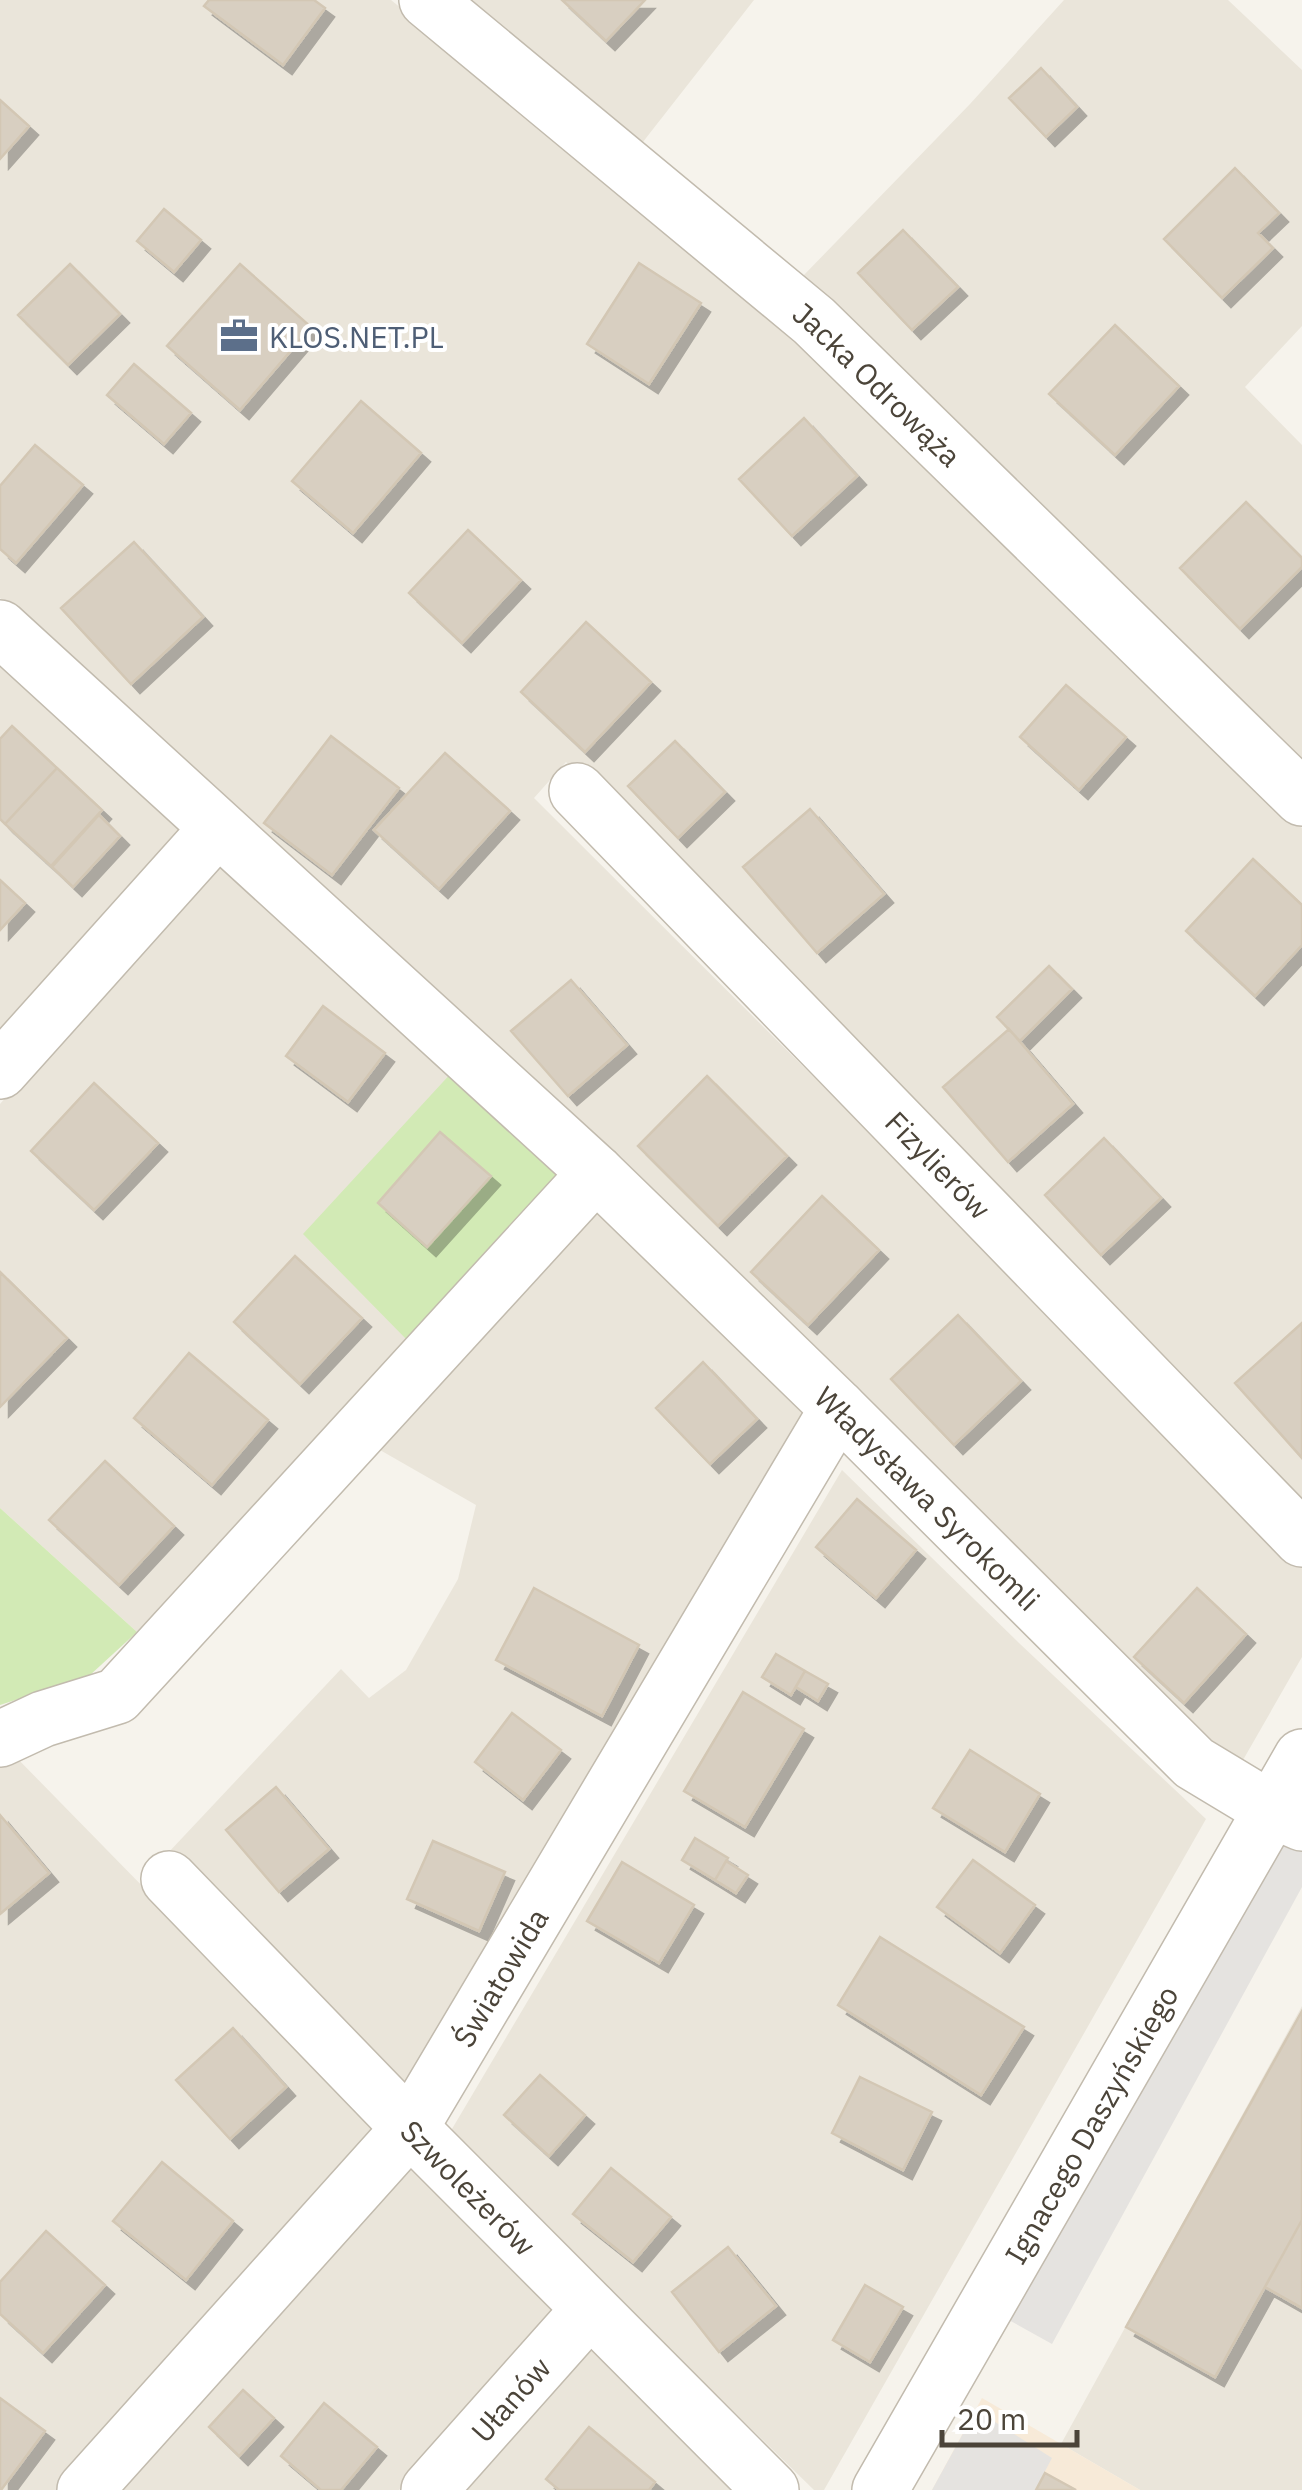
<svg xmlns="http://www.w3.org/2000/svg" width="1302" height="2490" font-family="'IBM Plex Sans',sans-serif">
	<style>
		.residential { fill: #eae5da }
		.commercial { fill: #f7ead8 }
		.green { fill: #d2eab5 }
		.parking { fill: #e5e3e0 }
		.building { fill: #d8cfc1; stroke: #d3c7b4; stroke-width: 2.5; filter: url(#shadow) }
		.lines { fill: none; stroke-linecap: round; stroke-linejoin: round }
		.minor-casing { stroke: #c2bbae; stroke-width: 58 }
		.minor { stroke: #fff; stroke-width: 55 }
		.labels { text-anchor: middle; dominant-baseline: central; stroke-width: 8; stroke-linejoin: round; paint-order: stroke }
		.service-label { font-size: 30px; fill: #4e5e75; stroke: #fff; text-anchor: start }
		.street-label { font-size: 30px; fill: #4b4439; stroke: #fff }
	</style>
	<defs>
		<filter id="shadow"><feDropShadow dx="9" dy="9" stdDeviation="0" flood-color="#0004"/></filter>
	</defs>
	<rect width="100%" height="100%" fill="#f6f3ec"/>
	<!-- residential -->
	<path class="residential" d="M0 0H391L802 335 1302 828V1511L566 762 534 798 1302 1564V1657L1239 1767 1164 1708 0 598Z
		M460 0H754L639 147Z
		M1064 0H1228L1302 70V326L1245 387 1302 445V764L803 276 970 104Z
		M0 667 187 830 0 1039Z
		M217 858 454 1070 409 1342 137 1632 0 1508V1104Z
		M595 1203 809 1412 406 2091 168 1853 341 1669 369 1698 406 1670 458 1579 476 1505 373 1446Z
		M842 1470 1019 1643 1206 1819 824 2490H814L449 2134Z
		M12 1753 378 2127 56 2490H0V1760Z
		M1302 2006V2490H1140L1061 2444Z
		M410 2166 559 2310 399 2490H120Z
		M587 2344 735 2490H460Z"/>
	<!-- commercial -->
	<path class="commercial" d="M982 2398 1140 2490H932Z"/>
	<!-- green -->
	<path class="green" d="M454 1070 567 1175 409 1342 303 1234Z
		M0 1508 137 1632 89 1676 0 1705Z"/>
	<!-- parking -->
	<path class="parking" d="M1290 1832 1302 1839V1887L1052 2344 1007 2319Z
		M976 2410 1052 2458 1035 2490H932Z"/>
	<!-- building -->
	<path class="building" d="M209 0H314L325 8 283 65 204 6Z
		M562 0H645L606 41Z
		M1041 68 1077 107 1046 137 1009 98Z
		M0 100 29 126 0 159Z
		M1235 168 1279 213 1258 233 1273 248 1222 298 1164 239Z
		M164 209 201 240 174 272 137 241Z
		M903 230 958 287 912 330 858 273Z
		M639 263 701 303 649 384 587 344Z
		M70 264 120 314 68 365 18 315Z
		M240 264 311 327 240 410 167 346Z
		M1115 325 1179 386 1115 455 1049 394Z
		M134 364 191 413 164 444 107 395Z
		M361 401 421 453 353 533 292 481Z
		M804 418 857 476 792 536 739 479Z
		M35 445 83 485 16 563 0 549V486Z
		M1246 502 1302 558V567L1240 629 1180 568Z
		M468 530 521 580 462 643 409 593Z
		M134 542 203 617 131 684 61 608Z
		M586 622 651 682 585 752 521 692Z
		M1066 685 1126 737 1079 790 1020 737Z
		M12 726 57 768 5 824 0 819V739Z
		M331 736 399 788 332 875 264 823Z
		M675 741 725 792 678 838 628 786Z
		M445 753 510 811 439 889 374 830Z
		M57 768 102 810 51 866 5 824Z
		M810 809 884 894 817 953 743 867Z
		M99 815 120 836 73 887 52 867Z
		M1253 859 1302 905V945L1255 996 1186 931Z
		M0 880 25 903 0 930Z
		M1049 966 1072 989 1020 1041 997 1017Z
		M571 980 627 1045 568 1096 511 1031Z
		M323 1006 385 1053 348 1102 286 1056Z
		M1009 1029 1073 1104 1008 1162 943 1087Z
		M707 1076 787 1156 718 1226 638 1146Z
		M94 1083 158 1143 94 1210 31 1151Z
		M440 1132 491 1176 427 1247 378 1203Z
		M1104 1138 1161 1198 1101 1255 1045 1195Z
		M822 1196 879 1250 808 1325 751 1272Z
		M295 1256 362 1318 300 1384 234 1322Z
		M0 1272 67 1338 0 1407Z
		M958 1315 1021 1381 954 1445 891 1379Z
		M1302 1323V1458L1235 1383Z
		M189 1353 268 1420 212 1485 134 1418Z
		M703 1362 757 1419 710 1464 656 1408Z
		M105 1461 174 1526 119 1585 49 1520Z
		M857 1499 916 1550 876 1598 816 1547Z
		M534 1588 639 1645 602 1716 496 1660Z
		M1197 1588 1246 1634 1184 1703 1134 1657Z
		M776 1654 805 1671 791 1695 762 1677Z
		M805 1671 828 1684 818 1701 796 1687Z
		M743 1692 804 1729 745 1827 684 1791Z
		M512 1713 561 1750 523 1800 475 1762Z
		M970 1750 1040 1794 1005 1852 933 1808Z
		M276 1787 329 1849 279 1892 226 1830Z
		M0 1815 49 1873 0 1914Z
		M695 1838 728 1858 715 1880 682 1860Z
		M433 1841 505 1872 479 1931 407 1899Z
		M973 1860 1035 1905 1000 1953 937 1907Z
		M726 1861 748 1875 736 1893 715 1880Z
		M622 1862 694 1905 659 1963 587 1921Z
		M880 1937 1024 2027 981 2095 838 2005Z
		M1302 2011V2220L1215 2377 1126 2327Z
		M233 2028 286 2087 230 2139 176 2080Z
		M540 2075 585 2115 549 2156 504 2115Z
		M860 2077 932 2112 903 2170 832 2133Z
		M162 2162 233 2221 186 2280 113 2221Z
		M611 2168 671 2217 633 2262 573 2214Z
		M1302 2220V2308L1265 2287Z
		M46 2231 105 2285 43 2353 0 2314V2282Z
		M728 2247 776 2306 719 2352 672 2292Z
		M865 2285 903 2307 870 2362 833 2340Z
		M243 2390 274 2418 239 2456 209 2427Z
		M0 2398 45 2431 1 2490H0Z
		M324 2403 377 2447 341 2490H321L281 2456Z
		M589 2427 655 2482 649 2490H559L546 2479Z
		M1045 2473 1076 2490H1036Z"/>
	<g class="lines">
		<!-- minor casing -->
		<g class="minor-casing">
			<g id="minor">
				<path id="s1" d="M427 0 814 321 1302 798"/>
				<path id="s2" d="M0 628 596 1173 838 1408 1194 1763 1272 1810 1302 1823"/>
				<path id="s3" d="M577 791 1302 1539"/>
				<path d="M0 1071 217 829"/>
				<path d="M0 1739 43 1719 117 1696 596 1173"/>
				<path id="s4" d="M169 1879 410 2128 771 2490"/>
				<path id="s5" d="M85 2490 410 2128 838 1408"/>
				<path id="s6" d="M429 2490 590 2309"/>
				<path id="s7" d="M880 2490 1302 1757"/>
			</g>
		</g>
		<!-- minor -->
		<use href="#minor" class="minor"/>
	</g>
	<!-- icons -->
	<defs>
		<g id="office-bare" transform="scale(3)"><path d="M-6-3h4V-5.5h4V-3h4V5H-6ZM-1-4.5V-3h2v-1.5ZM-6 0V1H6V0Z" fill="#5c6f8a" stroke="#fff" stroke-width="2.5" paint-order="stroke"/></g>
	</defs>
	<g fill-rule="evenodd">
		<use href="#office-bare" x="239" y="336"/>
	</g>
	<g class="labels">
		<!-- service labels -->
		<g class="service-label">
			<text x="269" y="336">KLOS.NET.PL</text>
		</g>
		<!-- street labels -->
		<g class="street-label">
			<text stroke="none"><textPath href="#s1" startOffset="592">Jacka Odrowąża</textPath></text>
			<text stroke="none"><textPath href="#s3" startOffset="520">Fizylierów</textPath></text>
			<text stroke="none"><textPath href="#s2" startOffset="1272">Władysława Syrokomli</textPath></text>
			<text stroke="none"><textPath href="#s5" startOffset="662">Światowida</textPath></text>
			<text stroke="none"><textPath href="#s7" startOffset="422">Ignacego Daszyńskiego</textPath></text>
			<text stroke="none"><textPath href="#s4" startOffset="430">Szwoleżerów</textPath></text>
			<text stroke="none"><textPath href="#s6" startOffset="122">Ułanów</textPath></text>
		</g>
	</g>
	<!-- scale -->
	<path d="M942 2430v15h135v-15" fill="none" stroke="#4b4439" stroke-width="5"/>
	<text x="957" y="2430" font-size="30" fill="#4b4439" stroke="#ffffff" stroke-width="8" paint-order="stroke">20 m</text>
</svg>
